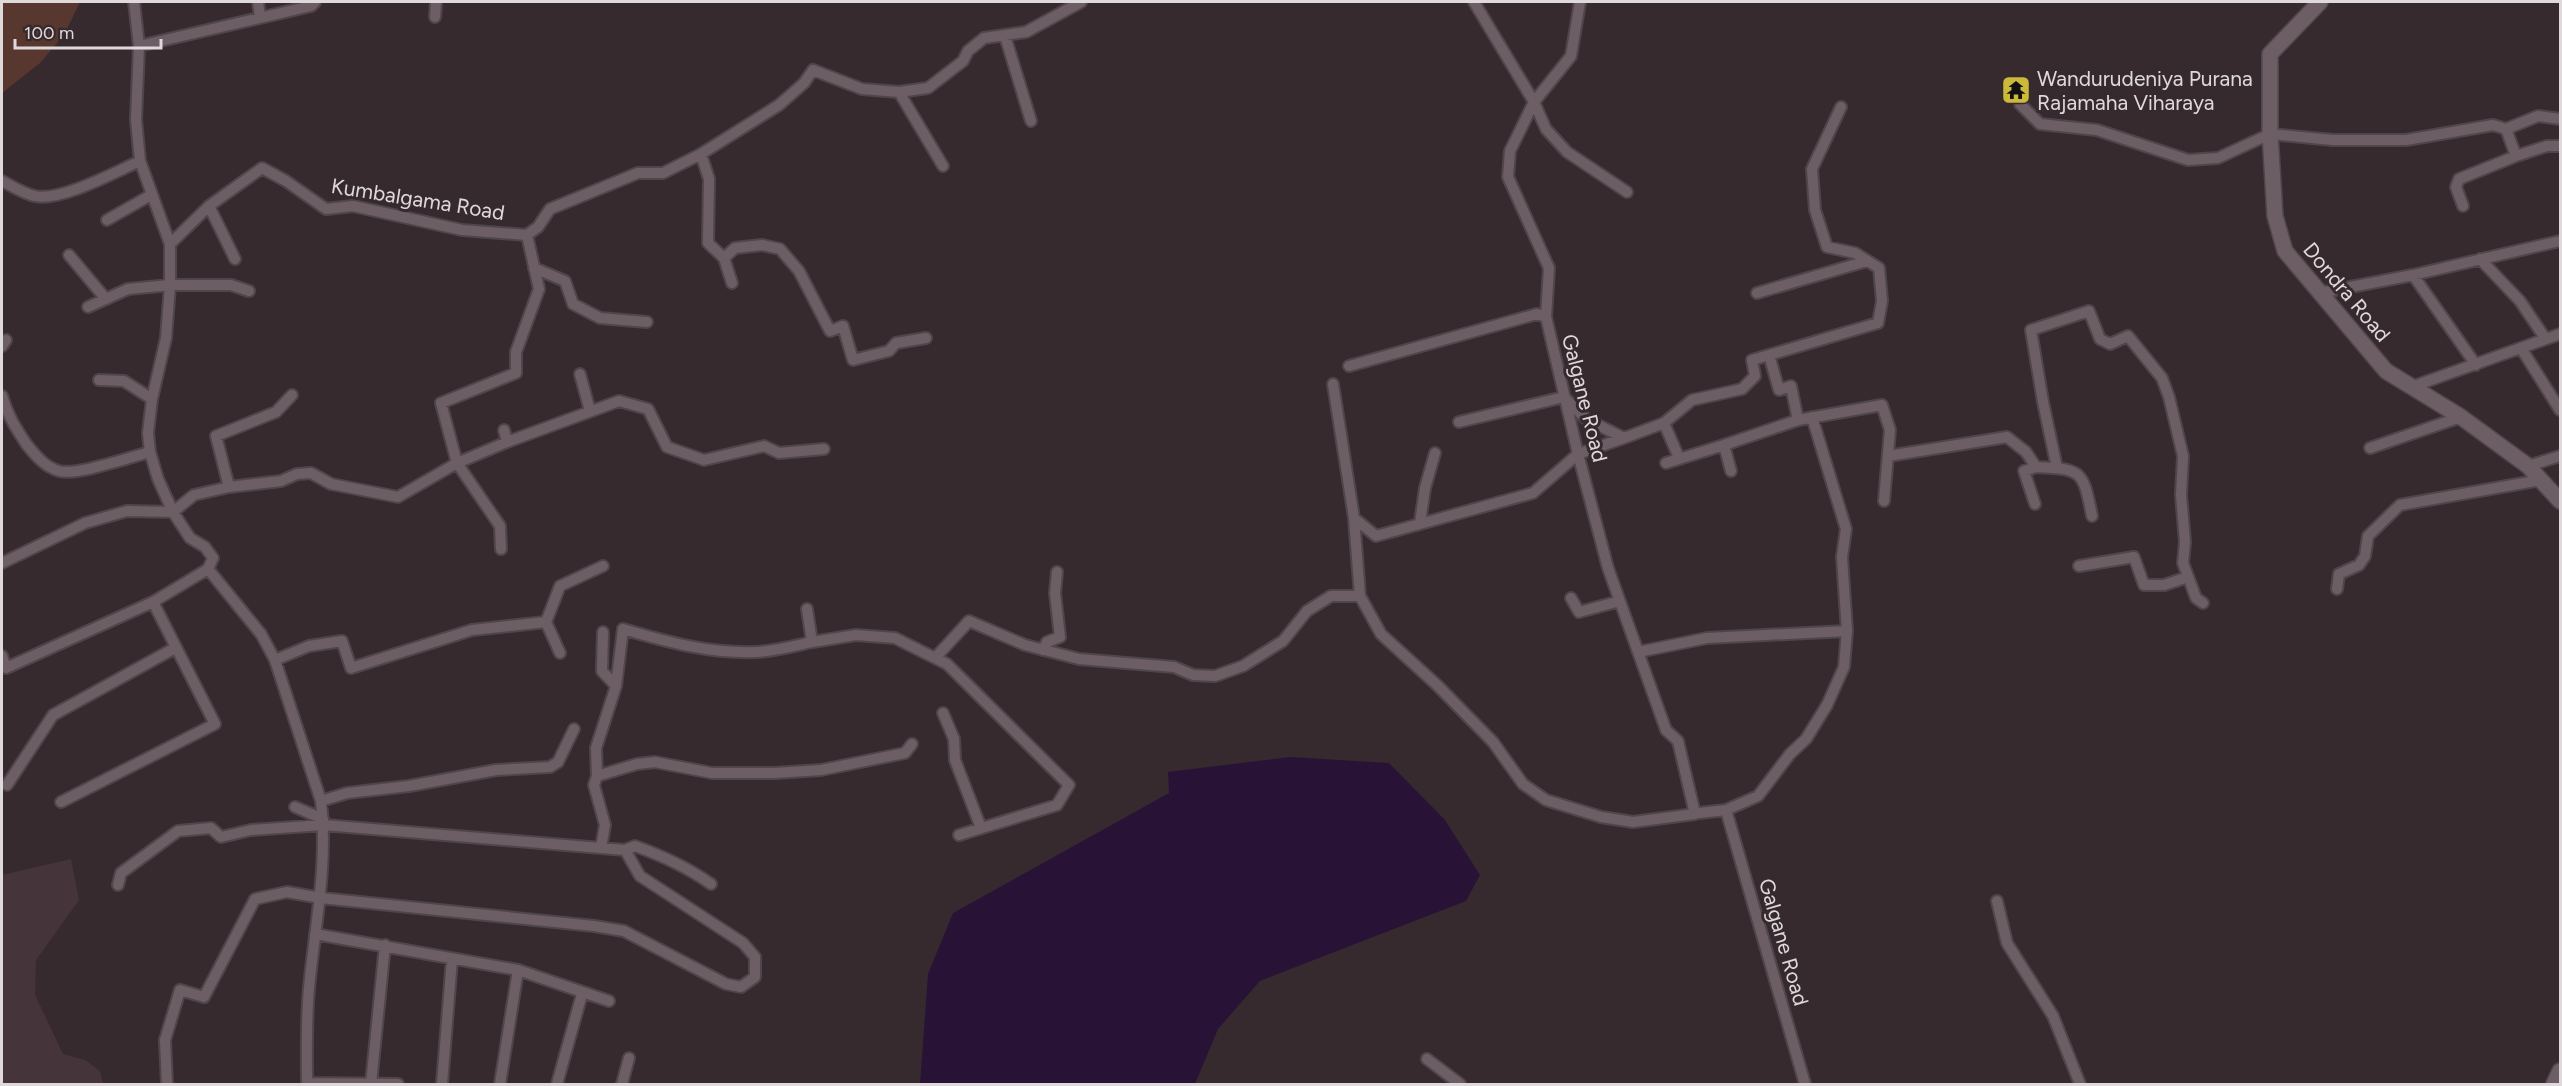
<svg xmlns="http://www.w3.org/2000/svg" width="2562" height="1086" font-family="Figtree,sans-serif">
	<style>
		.built { fill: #46343b }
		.green { fill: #58372e }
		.water { fill: #281337 }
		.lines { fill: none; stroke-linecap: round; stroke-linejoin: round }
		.street-casing { stroke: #50464a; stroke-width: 14 }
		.secondary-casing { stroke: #50464a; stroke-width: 18 }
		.street { stroke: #6c5e64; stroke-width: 10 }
		.secondary { stroke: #6c5e64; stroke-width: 15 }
		.labels { text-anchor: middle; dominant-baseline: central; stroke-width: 6; stroke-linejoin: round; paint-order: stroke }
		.poi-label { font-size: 21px; fill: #e0d9dc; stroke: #362a2f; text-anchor: start }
		.street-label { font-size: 21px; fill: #e0d9dc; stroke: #362a2f }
	</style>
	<rect width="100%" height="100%" fill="#362a2f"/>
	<!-- built -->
	<path class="built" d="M71 859 79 900 36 960 35 995 63 1054 85 1060 100 1071 103 1084H2V875Z"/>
	<!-- green -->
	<path class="green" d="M2 2H80L64 35 40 63 2 93Z"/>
	<!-- water -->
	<path class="water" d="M1290 757 1389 763 1445 820 1480 875 1466 901 1260 981 1218 1029 1195 1084H920L928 974 953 913 1169 793 1168 772Z"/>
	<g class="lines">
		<!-- street casing -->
		<g class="street-casing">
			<path id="street" d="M134 2 139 46 136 120 140 161 170 244V285L166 338 152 399 148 433 150 452 158 479 173 512 190 538 205 547 213 558 208 569 261 634 275 660 321 801C328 864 315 926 309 988 306 1020 307 1053 307 1084
				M258 2 260 17
				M1580 2 1571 56 1534 102 1546 129 1567 152 1627 192
				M435 17 436 2
				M1005 36 1031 121
				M139 46 311 6 315 2
				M899 92 943 166
				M2020 104 2040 124 2097 130 2188 160 2218 158 2270 134 2333 140H2406L2493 125 2506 129 2538 116 2560 119
				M2506 129 2516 156 2547 146H2560
				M701 154 709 179 708 243 724 258 732 283
				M2 181C12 186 24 194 35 196 60 202 115 172 140 161
				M209 206 235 259
				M2463 206 2456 187 2459 179 2516 156
				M107 220 151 195
				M170 244 209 206 262 168 286 181 326 209 353 206 462 230 527 235 538 227 550 209 638 173H663L701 154 779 105 804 83 813 70 862 89 899 92 928 88 963 61 968 51 984 38 1026 32 1081 2
				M69 255 105 298
				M724 258 735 248 762 245 780 249 799 271 830 331 843 326 853 360 889 351 896 343 926 338
				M2480 259 2520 301 2545 338
				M534 268 565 281 573 304 600 318 647 322
				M2413 275 2476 365
				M1757 293 1867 261
				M2319 293 2413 275 2560 241
				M88 307 128 289 170 285H231L249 291
				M2 346 6 340
				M2521 348 2560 410
				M1769 355 1779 390 1791 386 1798 420 1882 405 1890 430 1884 501
				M1349 366 1537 314 1546 317
				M580 374 590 411
				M99 380 124 381 152 399
				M1333 384 1354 518 1376 536 1533 493 1578 454 1624 438
				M2411 387 2560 334
				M2 396C8 416 15 427 27 445 36 456 45 467 59 471 77 476 130 457 150 452
				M1459 422 1564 397 1586 419 1624 438 1664 423 1692 400 1742 389 1755 376 1752 360 1878 323 1882 301 1879 268 1855 253 1827 247 1815 210 1812 169 1841 107
				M1664 423 1679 458
				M504 430 507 442 457 463 441 403 516 373V352L539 289 527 235
				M507 442 619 401 648 409 667 447 704 460 764 446 779 453 824 449
				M2370 448 2461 417
				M1888 456 2007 437 2026 452 2036 467C2082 469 2083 470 2092 516
				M1666 463 1724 445
				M2528 466 2560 456
				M2057 468 2043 402 2031 330 2089 311 2100 339 2110 344 2128 336 2162 378 2169 397 2183 456 2181 495 2185 542 2183 563 2196 598 2203 603
				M1731 471 1724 445 1798 420
				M229 487 216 436 276 412 292 395
				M2035 504 2024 471 2036 467
				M1354 518 1360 596
				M1420 523 1425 488 1435 453
				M2 563 85 523 127 511 173 512 194 495 229 487 281 481 297 474 311 473 331 484 398 497 457 463 500 526 501 549
				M2079 566 2134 557 2144 585H2164L2188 577
				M2337 589 2339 574 2359 565 2365 556 2368 536 2400 505 2541 480
				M1571 598 1579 612 1620 601
				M546 622 560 653
				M603 632 602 671 616 686
				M812 642 856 635 895 638 947 664 1069 785 1057 805 959 835
				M1043 650 1047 642 1060 637 1055 593 1057 572
				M1638 652 1707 638 1847 631
				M2 656 6 668 153 602 208 569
				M935 658 969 621 1025 645 1079 659 1174 667 1193 675 1215 676 1243 666 1283 641 1307 611 1331 596H1360L1381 634 1438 686 1493 742 1523 784 1546 800 1601 817 1633 822 1695 814 1678 741 1666 730 1608 568 1578 454 1546 317 1549 268 1508 177 1510 151 1534 102 1474 2
				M275 660 309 646 342 641 351 668 472 630 546 622 560 586 603 566
				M943 713 954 739 955 760 981 828
				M597 776 596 748 616 686 623 629C667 642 711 654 757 652 775 651 794 646 812 642L807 609
				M7 785 53 715 175 648
				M321 801 347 793 409 786 496 770 550 767 558 762 574 729
				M61 802 215 724 153 602
				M295 807 323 819
				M1726 810 1805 1084
				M1690 814 1726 810 1758 796 1790 754 1806 739 1827 705 1844 667 1847 631 1842 557 1846 529 1812 417
				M601 848 605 825 594 785 597 776 637 764 655 762 712 773H775L821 770 905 753 912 744
				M118 885 121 873 178 831 211 828 221 837 251 830 324 825 625 850
				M1997 901 2007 943 2053 1016 2080 1084
				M315 934 518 970 609 1001
				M1427 1059 1460 1084
				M307 1083 398 1084
				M167 1084 165 1040 180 990 204 997 255 899 287 892 321 898 594 926 624 931 726 984 741 987 755 977V957L743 943 640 876 625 850 635 846C663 856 687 867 711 884
				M371 1084 385 945
				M442 1084 452 959
				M500 1084 518 970
				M557 1084 582 994
				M622 1084 629 1058"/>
		</g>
		<!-- secondary casing -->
		<g class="secondary-casing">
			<path id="secondary" d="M2320 2 2270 54V134L2275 216 2285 251 2386 371 2461 417 2528 466 2560 501
				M2554 1084 2560 1071"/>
		</g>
		<!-- street -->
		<use href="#street" class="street"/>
		<!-- secondary -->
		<use href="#secondary" class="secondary"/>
	</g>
	<!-- icons -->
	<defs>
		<g id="temple-square" transform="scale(1.5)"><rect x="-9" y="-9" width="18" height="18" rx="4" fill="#ccb939" stroke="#362a2f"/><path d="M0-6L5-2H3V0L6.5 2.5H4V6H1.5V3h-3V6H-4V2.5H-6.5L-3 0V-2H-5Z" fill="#111"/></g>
	</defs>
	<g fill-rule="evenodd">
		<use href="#temple-square" x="2016" y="90"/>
	</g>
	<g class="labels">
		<!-- poi labels -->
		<g class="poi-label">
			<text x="2037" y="78">Wandurudeniya Purana<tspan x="2037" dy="24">Rajamaha Viharaya</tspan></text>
		</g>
		<!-- street labels -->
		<g class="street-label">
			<text transform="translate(418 199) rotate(9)">Kumbalgama Road</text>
			<text transform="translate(2347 292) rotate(50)">Dondra Road</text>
			<text transform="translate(1585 398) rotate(76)">Galgane Road</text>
			<text transform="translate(1784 942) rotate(74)">Galgane Road</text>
		</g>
	</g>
	<!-- border -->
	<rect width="2562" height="1086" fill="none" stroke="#e0d9dc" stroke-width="6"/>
	<!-- scale -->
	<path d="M15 39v9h146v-9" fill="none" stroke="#e0d9dc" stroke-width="3"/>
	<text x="24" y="39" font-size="18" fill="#e0d9dc" stroke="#362a2f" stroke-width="4.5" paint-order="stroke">100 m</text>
</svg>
